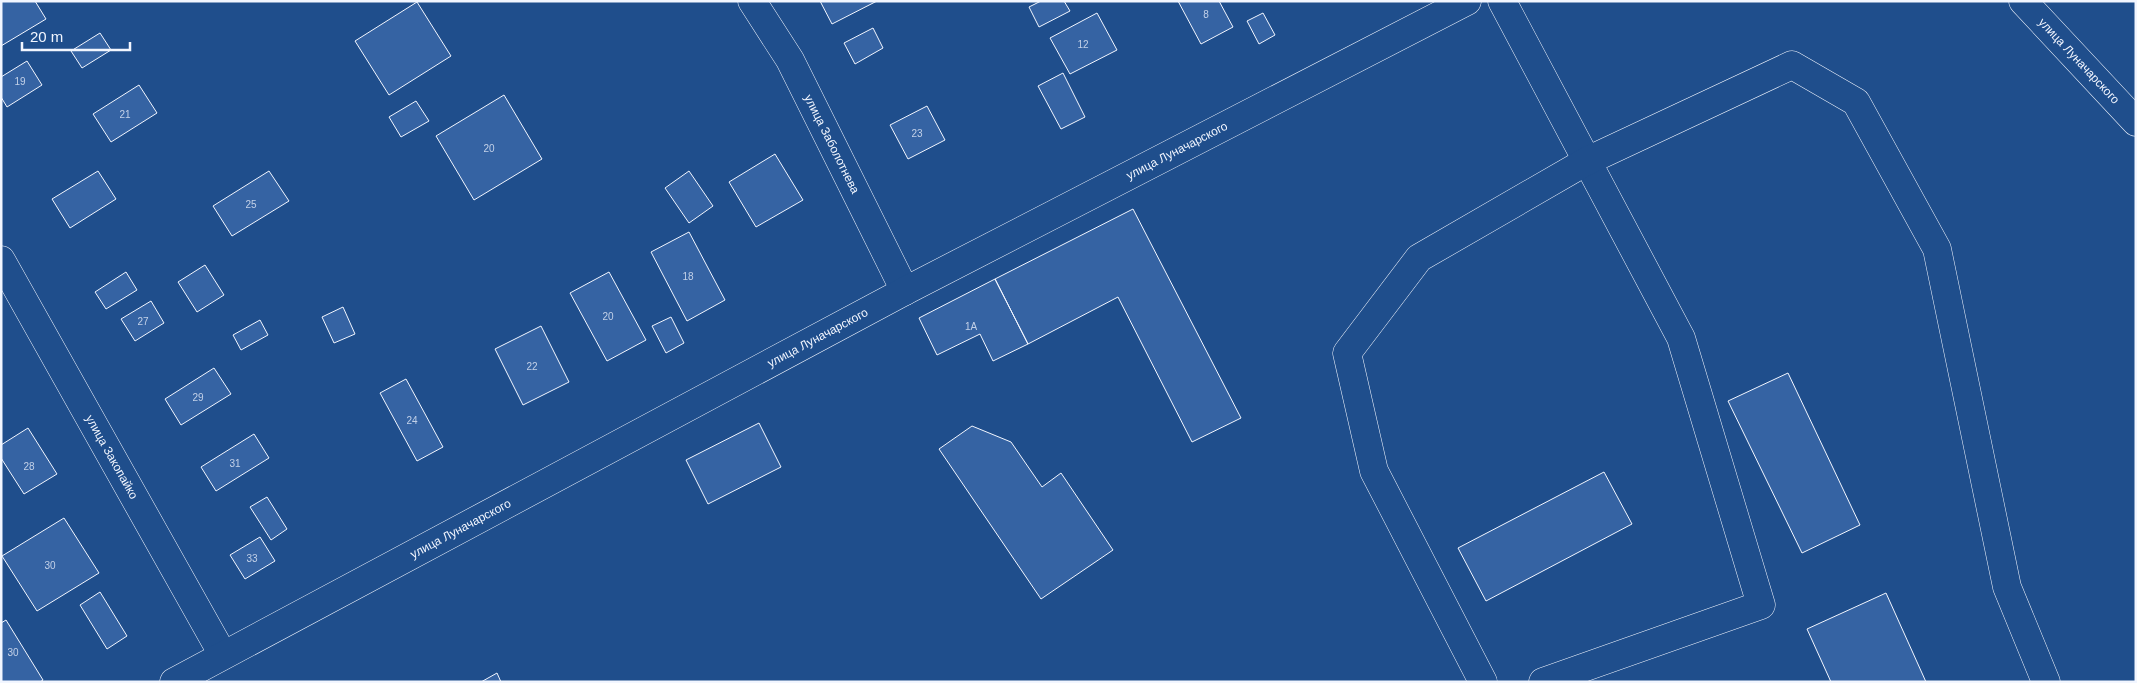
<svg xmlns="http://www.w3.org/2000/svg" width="2137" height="683" font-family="Arial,sans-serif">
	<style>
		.building { fill: #3563a3; stroke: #f2f6ff }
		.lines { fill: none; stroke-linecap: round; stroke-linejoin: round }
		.minor-casing { stroke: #f2f6ff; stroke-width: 29 }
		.minor { stroke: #1f4e8c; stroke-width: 28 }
		.labels { text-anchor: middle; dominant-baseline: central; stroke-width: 4; stroke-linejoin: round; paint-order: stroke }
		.number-label { font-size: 10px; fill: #c3d1e8 }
		.street-label { font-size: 12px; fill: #f2f6ff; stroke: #1f4e8c }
	</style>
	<rect width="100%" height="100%" fill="#1f4e8c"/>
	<!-- building -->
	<path class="building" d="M1 1H35L46 19 1 46Z
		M820 1H877L832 24Z
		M1041 1H1064L1070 11 1039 27 1029 7Z
		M1178 1H1219L1233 27 1201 44Z
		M417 2 451 56 389 95 355 41Z
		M1097 13 1117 50 1070 74 1050 38Z
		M1263 13 1275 35 1259 44 1247 21Z
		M873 28 883 48 855 64 844 43Z
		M100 33 111 50 82 68 71 51Z
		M27 61 42 85 7 107 1 97V77Z
		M1063 73 1085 117 1061 129 1038 86Z
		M139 85 157 113 111 142 93 114Z
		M504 95 542 159 474 200 436 136Z
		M416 101 429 121 401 137 389 117Z
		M927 106 945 140 908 159 890 125Z
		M775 154 803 200 756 227 729 182Z
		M98 171 116 199 70 228 52 199Z
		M269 171 289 201 232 236 213 206Z
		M689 171 713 206 689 223 665 188Z
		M1133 209 1241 418 1192 442 1118 297 1028 344 995 279Z
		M689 232 725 300 687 321 651 252Z
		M205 265 224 295 197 312 178 282Z
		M126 272 137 290 106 309 95 292Z
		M609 272 646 340 607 361 570 293Z
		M995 279 1028 344 993 361 980 334 937 355 919 318Z
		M151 301 164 323 135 341 121 319Z
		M343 307 355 334 334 343 322 317Z
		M671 317 684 343 666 353 652 326Z
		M260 320 268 335 241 350 233 335Z
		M541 326 569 382 523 405 495 349Z
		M214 368 231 394 181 425 165 399Z
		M1788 373 1860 525 1802 553 1728 401Z
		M406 379 443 447 417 461 380 393Z
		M759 423 781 467 708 504 686 460Z
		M972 426 1011 442 1042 487 1061 473 1113 550 1041 599 939 449Z
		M28 428 57 474 24 494 1 458V445Z
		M254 434 269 458 216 491 201 467Z
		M1604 472 1632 524 1486 601 1458 548Z
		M267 497 287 529 271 540 250 507Z
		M64 518 99 573 37 611 2 556Z
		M260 537 275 561 245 579 230 555Z
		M100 592 127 636 107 649 80 605Z
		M1886 593 1926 682H1831L1807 629Z
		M6 620 43 680 40 682H1V623Z
		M497 673 501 682H481Z"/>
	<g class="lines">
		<!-- minor casing -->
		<g class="minor-casing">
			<g id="minor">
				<path id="s1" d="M752 1 790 60 905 291"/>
				<path d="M1502 1 1681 338 1761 605 1543 682"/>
				<path id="s2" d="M2023 1 2136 122"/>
				<path id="s3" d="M1 260 223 655"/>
				<path id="s4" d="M174 682 905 291 1467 1"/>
				<path d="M1483 682 1374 471 1347 353 1419 258 1587 161 1792 65 1856 102 1937 249 2007 587 2046 682"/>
			</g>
		</g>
		<!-- minor -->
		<use href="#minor" class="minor"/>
	</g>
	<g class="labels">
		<!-- number labels -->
		<g class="number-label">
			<text x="1206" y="14">8</text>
			<text x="1083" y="44">12</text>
			<text x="20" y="81">19</text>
			<text x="125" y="114">21</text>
			<text x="917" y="133">23</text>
			<text x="489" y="148">20</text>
			<text x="251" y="204">25</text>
			<text x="688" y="276">18</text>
			<text x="608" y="316">20</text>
			<text x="143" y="321">27</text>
			<text x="971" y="326">1А</text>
			<text x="532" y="366">22</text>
			<text x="198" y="397">29</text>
			<text x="412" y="420">24</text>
			<text x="235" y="463">31</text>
			<text x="29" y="466">28</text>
			<text x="252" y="558">33</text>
			<text x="50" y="565">30</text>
			<text x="13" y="652">30</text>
		</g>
		<!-- street labels -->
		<g class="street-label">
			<text stroke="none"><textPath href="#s2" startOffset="82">улица Луначарского</textPath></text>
			<text stroke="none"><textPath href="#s1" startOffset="164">улица Заболотнева</textPath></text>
			<text stroke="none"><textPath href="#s4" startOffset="1135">улица Луначарского</textPath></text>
			<text stroke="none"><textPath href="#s4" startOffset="730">улица Луначарского</textPath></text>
			<text stroke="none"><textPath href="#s3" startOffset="226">улица Закопайко</textPath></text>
			<text stroke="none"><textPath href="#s4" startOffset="325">улица Луначарского</textPath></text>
		</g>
	</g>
	<!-- border -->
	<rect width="2137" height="683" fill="none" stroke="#f2f6ff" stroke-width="5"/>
	<!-- scale -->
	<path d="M22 42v8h108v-8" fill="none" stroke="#f2f6ff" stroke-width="2.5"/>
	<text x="30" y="42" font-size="15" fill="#f2f6ff" stroke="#1f4e8c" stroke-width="4" paint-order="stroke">20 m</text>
</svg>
